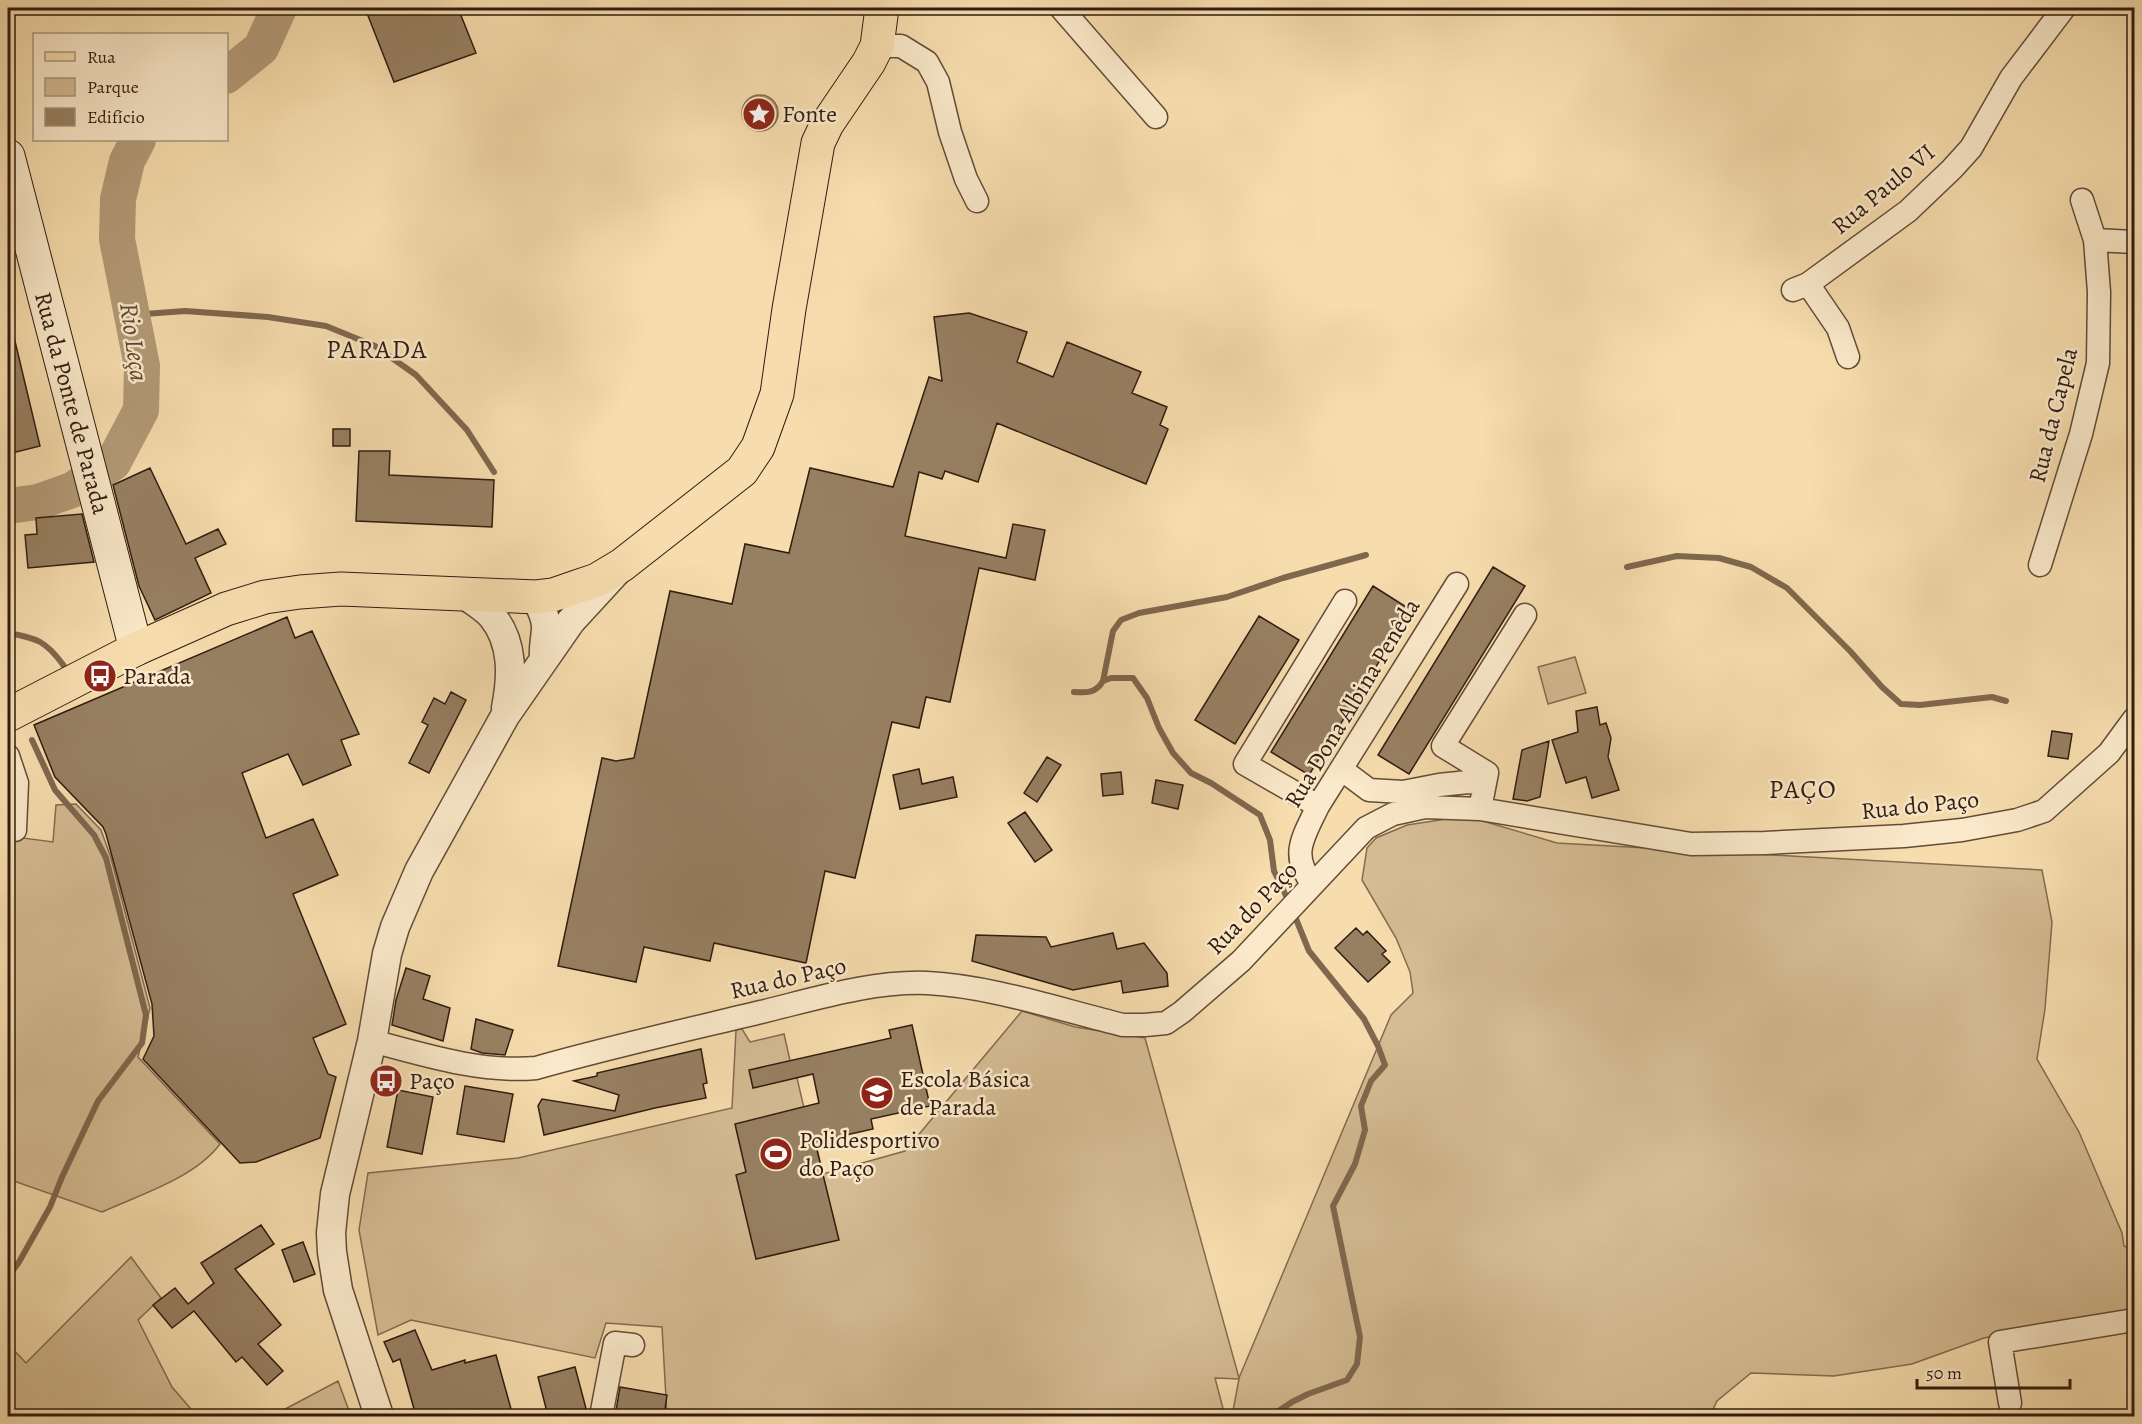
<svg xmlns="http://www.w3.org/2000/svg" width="2142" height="1424" font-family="Alegreya,serif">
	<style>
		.green { fill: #d5bc93; stroke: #826c52; stroke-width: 1.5 }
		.water { fill: #b39b78; stroke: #7f684e; stroke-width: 1.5 }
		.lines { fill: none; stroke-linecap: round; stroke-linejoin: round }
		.shore { stroke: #725c44; stroke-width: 1.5 }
		.stream { stroke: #7f684e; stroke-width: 6 }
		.river { stroke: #b39b78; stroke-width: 36 }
		.building { fill: #978062; stroke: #301c10; stroke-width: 1.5 }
		.minor-casing { stroke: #624c38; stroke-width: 25 }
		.tertiary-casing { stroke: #624c38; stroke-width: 31 }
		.secondary-casing { stroke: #301c10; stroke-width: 35 }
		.primary-casing { stroke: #301c10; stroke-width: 35 }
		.minor { stroke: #fae9ca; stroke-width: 22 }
		.tertiary { stroke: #fae9ca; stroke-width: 28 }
		.secondary { stroke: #fae9ca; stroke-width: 33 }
		.primary { stroke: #f7ddae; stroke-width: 33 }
		.labels { text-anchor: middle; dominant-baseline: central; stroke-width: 5; stroke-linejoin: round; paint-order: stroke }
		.poi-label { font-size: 24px; fill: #301c10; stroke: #fae9ca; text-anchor: start }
		.street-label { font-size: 24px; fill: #301c10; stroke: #fae9ca }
		.water-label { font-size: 26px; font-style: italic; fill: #5e4834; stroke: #fae9ca }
		.neighbourhood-label { font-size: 26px; letter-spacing: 1.5px; fill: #301c10; stroke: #fae9ca }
	</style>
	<rect width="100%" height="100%" fill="#f7ddae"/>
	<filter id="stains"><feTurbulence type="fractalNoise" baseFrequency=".00333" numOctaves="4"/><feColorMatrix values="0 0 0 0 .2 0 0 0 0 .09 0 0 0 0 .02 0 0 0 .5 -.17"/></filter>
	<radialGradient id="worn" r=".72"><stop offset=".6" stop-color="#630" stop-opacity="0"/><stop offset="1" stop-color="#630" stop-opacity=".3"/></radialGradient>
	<!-- green -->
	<path class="green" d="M1575 657 1586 693 1548 704 1538 667Z
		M76 804 101 830 111 858 150 1008 138 1057 220 1144C195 1178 139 1195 102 1212L8 1179V836L53 842 56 805Z
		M1466 816 1557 843 2042 870 2052 922 2045 1009 2037 1059 2079 1132 2122 1233 2124 1246 2134 1250V1309L2044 1325 1984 1338 1912 1364 1834 1376 1751 1373 1717 1401 1710 1416H1232L1239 1379 1215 1378 1225 1416H667L662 1327 606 1323 595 1358 411 1320 378 1335 359 1230 368 1173 518 1158 732 1108 736 1030 742 1029 750 1042 784 1034 794 1078H797L804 1108 807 1107 823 1174 905 1151 1022 1011 1075 1027 1145 1038 1239 1378 1391 1015 1413 993 1410 972 1396 938 1362 880 1367 848 1376 838 1407 825Z
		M131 1257 161 1298 138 1320 172 1387 197 1416H8V1344L26 1363Z
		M338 1381 351 1416H272Z"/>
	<!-- water -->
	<path class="water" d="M742 113a18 18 0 1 1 36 0a18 18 0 1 1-36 0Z"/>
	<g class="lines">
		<!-- shore -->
		<path class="shore" d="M748 113a12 12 0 1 1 24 0a12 12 0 1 1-24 0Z"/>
		<!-- stream -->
		<path class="stream" d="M131 315 185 311 268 317 326 326 375 346 416 375 467 430 494 472
			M1627 567 1677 556 1719 558 1751 567 1787 588 1850 651 1882 687 1901 704 1920 705 1992 697 2006 701
			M8 633C37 638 46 641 64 666
			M1103 681 1111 678H1133L1147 698 1159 728 1173 753 1191 773 1211 783 1260 815 1270 840 1274 871 1289 902
			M1074 692C1087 693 1096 693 1103 681L1113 631 1121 620 1139 613 1227 597 1283 578 1366 555
			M8 1277 19 1262 50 1207 62 1177 98 1101 142 1043 146 1015 106 858 94 835 55 790 32 740
			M1271 1416 1292 1402 1308 1394 1347 1380 1357 1364 1360 1337 1333 1206 1355 1164 1365 1130 1361 1106 1371 1081 1385 1065 1378 1046 1364 1019 1309 951 1294 914"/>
		<!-- river -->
		<path class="river" d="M226 76 261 48 279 8
			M8 506 38 502 72 490 113 463 141 410 142 366 117 239 118 199 127 161 138 140"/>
	</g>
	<!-- building -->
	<path class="building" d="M365 8H458L476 53 394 82Z
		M969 313 1027 332 1017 362 1053 377 1067 342 1141 372 1132 393 1167 407 1160 425 1168 429 1146 484 997 423 978 482 945 471 942 479 919 472 905 536 1006 558 1013 524 1045 530 1035 580 979 568 950 702 926 697 919 728 892 722 855 878 825 871 806 963 714 943 710 961 644 947 636 982 558 966 602 758 616 761 634 758 670 591 732 604 745 544 789 553 810 468 893 487 929 377 942 381 934 317Z
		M8 337H14L40 446 8 454Z
		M333 429H350V446H333Z
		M359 451H390L389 475 494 480 492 527 356 521Z
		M150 468 186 544 218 529 226 544 195 558 211 593 155 620 139 586 113 485Z
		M82 514 94 562 28 568 25 535 37 534 36 518Z
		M1493 567 1525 586 1409 774 1378 755Z
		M1373 586 1411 610 1309 775 1271 752Z
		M1259 616 1299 640 1235 744 1195 720Z
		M287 617 295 638 312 631 359 734 341 740 351 765 303 785 288 754 242 773 266 838 313 819 338 875 293 894 346 1024 313 1038 328 1074 336 1077 320 1138 256 1162 240 1163 143 1059 154 1036 152 1004 106 834 103 827 55 777 34 725Z
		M451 692 466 700 429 773 409 763 428 725 422 722 434 698 445 704Z
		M1597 707 1600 725 1606 723 1611 738 1608 757 1619 790 1592 798 1586 777 1566 783 1552 740 1578 732 1576 711Z
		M2052 731 2072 734 2068 759 2048 756Z
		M1549 741 1540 797 1527 801 1513 799 1522 750Z
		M1047 757 1061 765 1037 802 1024 793Z
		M919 769 922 784 953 777 957 797 900 809 893 775Z
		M1121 772 1123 794 1103 796 1101 774Z
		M1156 780 1183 785 1178 809 1152 803Z
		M1025 812 1052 850 1035 862 1008 823Z
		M1356 928 1363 935 1367 931 1386 951 1382 954 1390 962 1368 982 1335 948Z
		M1113 933 1117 949 1144 943 1167 973 1168 986 1123 993 1121 981 1073 990 972 961 976 935 1046 937 1051 947Z
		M406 968 430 976 423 999 450 1008 443 1041 392 1025 396 1000Z
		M476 1019 513 1030 505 1055 482 1053 471 1049Z
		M912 1025 930 1106 871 1119 873 1129 815 1142 839 1240 756 1259 736 1175 746 1172 735 1124 819 1103 813 1074 753 1088 749 1070 891 1038 889 1030Z
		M701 1049 707 1083 703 1084 706 1098 655 1108 544 1135 538 1106 542 1099 615 1111 619 1095 574 1081 597 1076V1073Z
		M465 1086 513 1094 504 1142 457 1134Z
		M398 1090 433 1097 422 1154 387 1147Z
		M261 1225 274 1244 235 1269 281 1325 258 1344 283 1371 267 1385 242 1357 236 1362 194 1311 172 1328 153 1305 175 1288 188 1304 214 1283 201 1263Z
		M303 1242 315 1274 294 1282 282 1250Z
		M415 1330 432 1370 465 1360V1363L496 1355 513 1416H416L400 1359 393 1362 384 1342Z
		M575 1367 588 1416H548L538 1377Z
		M620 1387 667 1395 664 1416H648L616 1411Z"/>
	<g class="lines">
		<!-- minor casing -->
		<g class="minor-casing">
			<path id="minor" d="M1061 8 1156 117
				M877 46H901L927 62 938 82 950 132 966 179 977 201
				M2082 200 2095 240
				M1808 284 1838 328 1848 357
				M1793 290 1808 284 1908 211 1952 169 1971 148 2011 78 2064 8
				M2040 565 2081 434 2098 363 2099 292 2095 240 2134 242
				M8 756 17 783 15 830
				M1341 769 1369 790 1403 792 1439 785 1468 782 1485 783
				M1318 806 1245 764 1345 601
				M1480 809 1487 773 1443 746 1525 615
				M1313 884C1289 855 1304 836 1318 806L1457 584
				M372 1041C424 1055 482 1073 536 1068 610 1047 686 1030 761 1012 815 999 871 981 927 983 991 986 1061 1010 1123 1025H1145L1166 1023 1182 1012 1241 961 1366 828 1393 814 1425 807 1480 809 1691 844 1765 843 1904 836 1962 830 2017 820 2044 811 2109 753 2134 719
				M2010 1403 2000 1342 2134 1320
				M601 1416 615 1343 633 1345"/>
		</g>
		<!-- tertiary casing -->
		<g class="tertiary-casing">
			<path id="tertiary" d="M462 593C472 600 484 607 492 616 514 643 512 677 506 708
				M536 597C540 607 546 616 546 627 546 637 543 646 544 657
				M379 1416 338 1290 332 1252 331 1233 335 1194 372 1041 387 954 395 927 419 871 505 716 571 621 617 571"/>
		</g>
		<!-- secondary casing -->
		<g class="secondary-casing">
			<path id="secondary" d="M8 156 136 649"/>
		</g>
		<!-- primary casing -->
		<g class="primary-casing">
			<path id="primary" d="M8 715 136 649 226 609 265 597 300 592 341 589 536 597 553 595 576 587 597 580 622 565 742 471 758 447 777 394 789 309 818 143 827 124 869 62 877 46 882 8"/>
		</g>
		<!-- minor -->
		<use href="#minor" class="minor"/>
		<!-- tertiary -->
		<use href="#tertiary" class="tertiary"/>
		<!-- secondary -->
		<use href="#secondary" class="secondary"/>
		<!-- primary -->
		<use href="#primary" class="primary"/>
	</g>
	<!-- icons -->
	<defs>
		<g id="sight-disc" transform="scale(1.725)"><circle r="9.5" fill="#8f2418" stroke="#fae9ca"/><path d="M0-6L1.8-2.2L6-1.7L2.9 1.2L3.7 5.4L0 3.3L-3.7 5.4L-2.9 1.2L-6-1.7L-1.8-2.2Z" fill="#fff"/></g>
		<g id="bus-disc" transform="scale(1.725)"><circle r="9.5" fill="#8f2418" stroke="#fae9ca"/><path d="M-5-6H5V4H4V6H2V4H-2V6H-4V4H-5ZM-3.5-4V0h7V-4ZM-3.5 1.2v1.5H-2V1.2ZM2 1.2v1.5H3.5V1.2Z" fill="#fff"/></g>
		<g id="school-disc" transform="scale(1.725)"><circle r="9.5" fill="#8f2418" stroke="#fae9ca"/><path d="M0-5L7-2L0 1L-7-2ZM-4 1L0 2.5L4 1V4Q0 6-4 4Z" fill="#fff"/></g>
		<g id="stadium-disc" transform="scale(1.725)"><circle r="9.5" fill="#8f2418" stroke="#fae9ca"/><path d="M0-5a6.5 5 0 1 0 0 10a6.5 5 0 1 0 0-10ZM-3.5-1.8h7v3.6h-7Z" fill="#fff"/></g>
	</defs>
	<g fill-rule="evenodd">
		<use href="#sight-disc" x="759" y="114"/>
		<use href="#bus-disc" x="100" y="676"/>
		<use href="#bus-disc" x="386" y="1081"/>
		<use href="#school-disc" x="877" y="1093"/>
		<use href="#stadium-disc" x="776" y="1154"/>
	</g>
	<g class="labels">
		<!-- poi labels -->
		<g class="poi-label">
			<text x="782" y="114">Fonte</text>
			<text x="123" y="676">Parada</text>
			<text x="900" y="1079">Escola Básica<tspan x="900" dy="28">de Parada</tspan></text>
			<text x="409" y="1081">Paço</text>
			<text x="799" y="1140">Polidesportivo<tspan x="799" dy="28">do Paço</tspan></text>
		</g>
		<!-- street labels -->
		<g class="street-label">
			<text transform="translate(1883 189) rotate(-40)">Rua Paulo VI</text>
			<text transform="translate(72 403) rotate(75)">Rua da Ponte de Parada</text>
			<text transform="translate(2053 415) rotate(-76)">Rua da Capela</text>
			<text transform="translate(1352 703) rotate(-59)">Rua Dona Albina Penêda</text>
			<text transform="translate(1920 805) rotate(-6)">Rua do Paço</text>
			<text transform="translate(1252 908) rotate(-46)">Rua do Paço</text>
			<text transform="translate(788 978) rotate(-13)">Rua do Paço</text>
		</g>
		<!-- water labels -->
		<g class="water-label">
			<text transform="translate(134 342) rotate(82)">Rio Leça</text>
		</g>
		<!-- neighbourhood labels -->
		<g class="neighbourhood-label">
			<text x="377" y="349">PARADA</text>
			<text x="1803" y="789">PAÇO</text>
		</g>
	</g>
	<!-- margin -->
	<rect width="2142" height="1424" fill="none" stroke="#f7ddae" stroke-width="30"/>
	<rect x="9" y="9" width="2124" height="1406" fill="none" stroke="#301c10" stroke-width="3"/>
	<rect x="15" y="15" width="2112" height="1394" fill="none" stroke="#301c10" stroke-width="1.5"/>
	<!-- legend -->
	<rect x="33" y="33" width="195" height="108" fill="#fae9ca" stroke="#a99780" stroke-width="1.5"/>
	<rect x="45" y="52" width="30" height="9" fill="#f7ddae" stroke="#a99780" stroke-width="1.5"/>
	<text x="87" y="63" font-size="18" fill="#301c10">Rua</text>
	<rect x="45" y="78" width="30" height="18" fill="#d5bc93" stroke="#a99780" stroke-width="1.5"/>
	<text x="87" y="93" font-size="18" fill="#301c10">Parque</text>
	<rect x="45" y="108" width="30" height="18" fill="#978062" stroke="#a99780" stroke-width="1.5"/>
	<text x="87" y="123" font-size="18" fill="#301c10">Edifício</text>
	<!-- scale -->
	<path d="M1917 1379v9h153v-9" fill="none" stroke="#301c10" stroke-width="3"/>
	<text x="1926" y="1379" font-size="18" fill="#301c10" stroke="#fae9ca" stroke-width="4.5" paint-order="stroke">50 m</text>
	<rect width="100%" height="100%" filter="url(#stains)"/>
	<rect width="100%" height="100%" fill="url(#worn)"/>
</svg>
